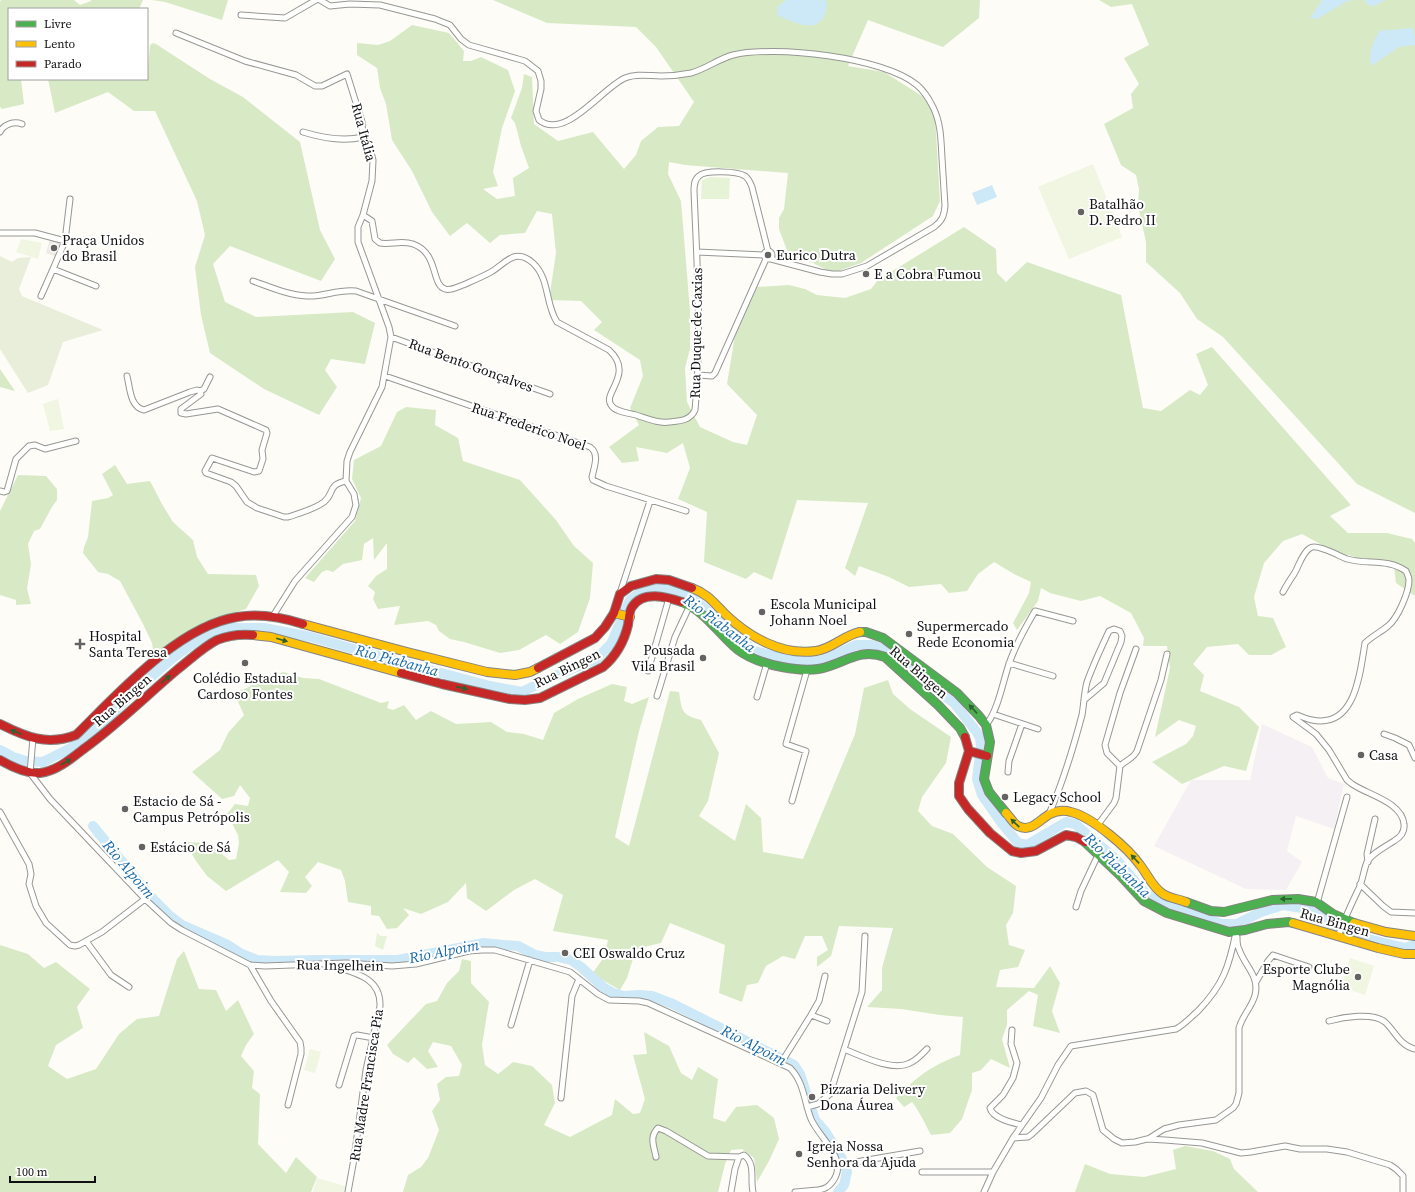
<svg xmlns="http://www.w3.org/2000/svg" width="1415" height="1192" font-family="'Source Serif 4',serif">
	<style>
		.industrial { fill: #f5f0f3 }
		.green { fill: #e7f3d7 }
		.forest { fill: #d8eac5 }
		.cemetery { fill: #e9eedb }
		.pitch { fill: #f0f6e1 }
		.plaza { fill: #edebe2 }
		.water { fill: #cde8f7 }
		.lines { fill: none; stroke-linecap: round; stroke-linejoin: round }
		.river { stroke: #cde8f7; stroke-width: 10 }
		.street-casing { stroke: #979795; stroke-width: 7 }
		.fast-casing { stroke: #858482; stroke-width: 10 }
		.slow-casing { stroke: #858482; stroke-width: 10 }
		.jam-casing { stroke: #858482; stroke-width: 10 }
		.street { stroke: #fffffe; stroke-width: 5 }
		.fast { stroke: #4caf50; stroke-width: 8 }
		.slow { stroke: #ffc107; stroke-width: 8 }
		.jam { stroke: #c62828; stroke-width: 8 }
		.oneway { fill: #2e6030 }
		.poi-dot { fill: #646362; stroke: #fff; stroke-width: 1.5 }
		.labels { text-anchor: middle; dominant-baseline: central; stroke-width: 4; stroke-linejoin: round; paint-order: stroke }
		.street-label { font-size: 14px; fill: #111; stroke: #fff }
		.poi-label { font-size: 14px; fill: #111; stroke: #fff; text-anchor: start }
		.water-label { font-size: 15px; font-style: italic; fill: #1768a6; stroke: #fff }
	</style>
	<rect width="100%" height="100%" fill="#fdfcf7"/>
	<!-- industrial -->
	<path class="industrial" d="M1262 724 1312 747 1328 778 1344 784 1334 829 1296 816 1287 851 1302 862 1286 890 1246 889 1154 846 1191 780H1250Z"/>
	<!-- green -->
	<path class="green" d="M710 177 730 178 729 199H701L702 180Z
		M377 933 381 936H387L383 950 375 946Z"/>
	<!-- forest -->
	<path class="forest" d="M1 0H74L80 5 91 1V0H143L139 9H9V79H21L24 104 2 109 0 107V2Z
		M152 0H228L222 20 165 2Z
		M493 0H980L979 18 943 47 868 20 848 66 884 72 922 96 935 115 940 201 933 216 861 263 833 273 805 259 791 261 779 229V218L784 209 788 173 685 165 669 162 668 174 681 201 690 311V349L685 368 687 402 700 427 733 442 747 445 757 415 727 384 735 335 757 287 789 285 805 289 817 295 845 298 871 289 878 280 964 227 996 249 997 273 1006 282 1027 262 1121 295 1143 408 1161 411 1190 390 1200 395 1208 385 1196 354 1212 347 1351 505 1330 516 1348 533H1387L1412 539 1415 543V596L1396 583 1394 567 1333 551 1302 534 1283 541 1264 563 1254 597 1258 616 1273 618 1286 647 1271 655H1249L1238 644 1207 647 1193 664 1204 675 1200 691 1239 707 1259 727 1246 771 1224 766 1182 784 1152 762 1186 744 1193 736 1196 726 1179 720 1155 737 1170 668 1167 646H1143L1144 638 1131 613 1100 596 1081 601 1050 593 1041 588 1038 601 1017 630 1013 623 1029 593 1031 582 1014 574 994 562 978 574 967 591 949 593 941 584 909 587 889 577 859 566 855 576 845 568 868 503 797 500 772 580 754 572 746 579 704 562 707 512 678 499 690 468 683 443 667 453 636 447 639 461 622 463 609 447 639 425 630 408 643 376 640 360 594 330 602 322 581 301 549 300 556 253 552 214 537 211 525 233 500 235 490 243 467 223 450 236 432 212 412 171 392 140 386 104 380 88 377 68 357 55V43L378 45 390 41 412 25 449 33 464 51 463 61H471L481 57 508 70 515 91 502 128 493 172 498 186 483 189 497 199 515 196 513 178 529 168 521 146 515 123 511 118 522 88 524 74 532 77 534 124 558 141 593 132 624 169 636 155 641 141 658 127 679 126 694 102 656 47 636 27 547 23Z
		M1099 0H1415V513L1357 484 1223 337 1197 319 1180 293 1146 262V242L1138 206 1139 189 1136 175 1121 165 1104 124 1133 108 1131 94 1139 84 1124 58 1149 45 1132 4 1111 7Z
		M153 43 156 44 210 79 243 97 300 142 320 230 335 259 321 281 230 246 213 264 225 302 256 317 353 312 375 323 365 364 331 359 325 370 337 387 319 415 264 389 210 353 201 315 195 267 205 235 197 201 155 111H134L108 92 55 113 48 79H144L146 80 147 79 150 45Z
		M0 369 15 391 0 387Z
		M406 407 436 410 435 425 458 438 463 461 520 480 556 520 574 546 593 563 590 598 578 632 560 644 546 635 519 650 500 653 464 642 450 639 439 631 436 625 428 621 394 625 400 606 378 609 373 599 375 592 368 586 376 576 387 569V543L374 560 373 538 364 544 362 560 343 564 333 572 327 570 322 572 314 582 305 578 355 521 361 498 352 479 354 460 381 446 397 412Z
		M115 465 127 484 150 481 162 504 173 522 193 540 197 557 208 574 256 575 259 586 246 609 204 622 154 656 152 643 143 624 120 581 108 574 98 572 83 553 84 547 88 537 92 501 108 498 113 495 102 474Z
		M18 475 46 476 57 489V500L52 507 40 529 34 531 28 544 31 564 27 589 31 604 16 605V600L0 595V511Z
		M283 672 303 678 319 679 381 703 389 701 387 708 393 710 404 705 416 720 431 711 456 724 491 722 507 732 524 734 543 740 554 713 578 699 612 684 627 687 624 701 632 704 649 697 639 731 615 837 629 846 670 691 679 692C682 712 682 715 701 720L719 753 708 801 699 816 735 841 746 804 761 818 763 852 803 859 855 734 864 688 888 680 893 694 910 709 951 737 946 763 922 797 918 811 932 826 953 834 987 867 1016 886 1013 913 1006 925 1009 945 1025 950 1018 967 1000 970 996 987 1034 988 1050 966 1060 983 1052 1011 1060 1033 1033 1026 1038 995 1029 991 1007 1010V1025L1002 1039 1010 1068 991 1059 981 1070 972 1073V1090L962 1119 950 1133 931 1135C925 1124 920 1112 912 1102L904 1107 896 1098C918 1076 930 1066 960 1055L963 1017 940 1015 901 1009 867 1007 882 990V968L893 928 839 926 831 956 817 967V957L828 950 822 936H805L795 959 783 956 766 966 758 983 747 985 742 1002 719 993 725 945 670 923 661 943 636 949 627 978 620 990 592 974 604 957 608 940 553 931 563 895 535 879 514 890 486 911 467 898 466 883 448 902 421 914 403 908 409 915 397 928 387 929 379 916 371 915V906L348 902 345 881 341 870 318 862 305 877 312 886 306 893 280 892 289 872 278 860 226 891 207 876 196 861 185 842 209 843 229 860 236 859 239 843 238 835 227 814 235 804 248 806 250 798 240 785 234 796 222 799 192 772 220 750 228 733 244 715 234 693 247 688 259 681Z
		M0 945 28 954 44 968 56 962 90 989 77 1007 83 1028 56 1045 48 1066 67 1079 96 1069 119 1034 137 1019 159 1016 177 959 184 951 199 989 216 990 226 1011 238 1000 254 1034 246 1045 241 1056 254 1071 252 1088 260 1094 258 1144 286 1173 296 1157 317 1177 311 1192H0Z
		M462 959 471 961V983L489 1002 482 1045 485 1065 498 1074 513 1062 532 1066 552 1085 555 1103 544 1125 570 1137 612 1115 615 1099 633 1114 640 1113 645 1099 633 1055 647 1054 644 1032 669 1046 681 1073 692 1080 698 1067 718 1079 713 1118 725 1122 736 1107 757 1105 774 1118 779 1139 769 1161 757 1182 754 1158 742 1149 731 1150 725 1164 718 1192H403L408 1175 421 1167 428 1158 439 1130 432 1111 440 1100 437 1084 446 1077 459 1076 462 1065 451 1046 433 1042 428 1051 438 1067 427 1069 414 1057 408 1063 393 1054 387 1045 426 1004 437 1001 447 983 459 971Z
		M1185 1146 1213 1151 1230 1159 1234 1169 1258 1192H1075L1085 1164 1110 1174 1144 1177 1176 1169 1173 1150Z"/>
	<!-- cemetery -->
	<path class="cemetery" d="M0 256 12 262 18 258 31 257 19 289 22 296 103 330 63 342 48 385 28 393 0 349Z"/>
	<!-- pitch -->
	<path class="pitch" d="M1093 164 1122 237 1069 259 1038 187Z
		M21 239 42 243 38 259 16 252Z
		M58 399 64 429 50 431 43 404Z
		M1350 958 1374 966 1365 995 1341 987Z
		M310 1049 321 1052 315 1073 304 1070Z
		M317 1178 348 1187 346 1192H313Z"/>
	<!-- plaza -->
	<path class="plaza" d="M50 239 62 243 57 257 46 253Z"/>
	<!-- water -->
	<path class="water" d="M786 0H825L827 3C824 37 799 25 777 15V7Z
		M1322 0H1357L1347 1 1317 19 1310 18Z
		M1364 0H1386L1371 7Z
		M1413 28 1415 37V45L1399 47 1371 66C1367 54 1373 43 1379 31Z
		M992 185 997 197 977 205 972 193Z"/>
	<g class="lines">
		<!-- river -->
		<path class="river" d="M0 750 13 757 26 761 43 762 71 748 105 720 135 691 174 657 204 636 226 628H264L311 637 389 659 490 686 522 692 559 674 596 659 611 644 630 600 645 589H667L689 595 754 651 791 660 821 661 856 645H872L886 650 954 703 976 731 980 738 981 747 977 779 982 795 1000 821 1018 843 1027 845 1066 822 1075 824 1117 860 1143 891 1158 903 1222 924H1237L1261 912 1283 905 1308 909 1329 923 1368 939 1405 948 1415 945
			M93 826 149 895 170 916 182 925 226 944 240 953 257 960 274 961 316 960H398L484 943 503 945 518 946 535 955 545 957H558L571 960 581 967 603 987 613 993 624 996 639 995 652 996 673 1004 794 1065 800 1074 815 1120 825 1131 842 1159 847 1172 844 1185 838 1192"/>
		<!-- street casing -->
		<g class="street-casing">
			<path id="street" d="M320 0 330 6 350 4 380 5 435 19 450 25 461 39 469 45 525 61 538 71 541 81V89L536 111 539 120C565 141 602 88 625 78 636 73 649 76 661 76 671 76 681 75 691 73 706 69 718 59 733 55 774 45 884 57 917 85 924 91 929 99 933 107 941 123 941 140 942 158 943 174 944 190 945 206 944 216 942 221 934 227L867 266 842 274H832L820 272 771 259
				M241 15 285 18 316 0
				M176 33 245 61 296 75 315 86H322L347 74 362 122 363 137 371 152 373 160 372 181 363 215 358 227V242L389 327 391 337 382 387 350 452 347 461 346 481 354 494 355 500 356 505 352 517 295 581 273 616
				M0 132C4 124 14 121 22 124
				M303 132C323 138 343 142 363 137
				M70 199 65 241 53 269 96 286
				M363 215 372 221 375 239 380 243C391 245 401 240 413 244 439 253 431 285 445 289 451 291 457 287 463 285 472 281 482 277 491 272 506 263 515 247 533 263 550 279 545 304 557 322L609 350C635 374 602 393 611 405 615 412 629 413 636 415 646 418 659 424 669 422 679 421 690 421 695 410 702 338 697 264 694 191 694 186 694 180 699 176 705 170 737 171 745 176 749 179 750 182 752 187L768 251
				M0 233H35L65 241
				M764 255a4 4 0 1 1 8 0a4 4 0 1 1-8 0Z
				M697 252 764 255
				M253 281C270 287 288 295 307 296 324 297 337 289 356 291L455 326
				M41 296 53 269
				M391 337 550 394
				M698 375 712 376 715 373 766 259
				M127 376C130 388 130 407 144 410L190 392 197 390 200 391
				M385 376 590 447C600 454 594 467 592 477L593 480 606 486 686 511
				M210 377 204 389 200 391 201 394 181 409V413L186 414 218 409 266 430 267 433 262 450 263 459 259 471 254 472 212 458 205 471 206 473 231 482 236 486 247 502 257 508 284 517H288C300 513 315 509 324 502 335 493 327 485 346 481
				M0 491 4 492 7 491 16 459 29 446 35 445 45 449 76 441
				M1283 592C1286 586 1290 580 1294 574 1299 566 1302 553 1310 548 1316 543 1339 556 1347 559 1368 565 1387 558 1406 571 1407 574 1409 577 1409 580 1409 592 1398 618 1388 626 1381 632 1372 636 1365 643 1360 672 1356 729 1312 720 1307 719 1302 717 1297 715L1293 717 1316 734 1329 750 1347 780 1352 784C1368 795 1402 802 1404 824 1405 832 1401 837 1394 841 1385 847 1372 853 1367 862 1364 869 1363 878 1360 886 1352 903 1344 919 1338 937
				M620 593 650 501
				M1009 663 1053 676
				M648 671 669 598
				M657 696 675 637 690 605
				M757 697 767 663
				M993 714 1038 729
				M986 725C998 711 1003 681 1009 664 1015 646 1025 628 1035 611L1073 621
				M1384 734 1395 738 1409 745 1415 758
				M33 738 30 773 50 799 145 899 171 923 182 930 250 965 265 966 346 963 392 966 416 964 469 951 482 950H495L570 972 598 994 609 1000 639 1001 648 1003 790 1068C804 1082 804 1101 811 1119 819 1138 849 1159 833 1181 829 1187 825 1189 818 1190V1192
				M1120 766 1107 753 1105 745 1120 693 1136 649
				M1008 772 1009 761 1022 724
				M792 801 806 751 786 744 807 670
				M0 812 29 864 31 874 29 884 36 906 46 923 70 945 75 946 79 945 102 932 145 899
				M1049 814C1063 782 1073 749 1082 715 1084 704 1084 693 1087 682 1093 665 1101 648 1109 631L1114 629 1120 631 1122 636 1121 642 1104 683 1084 700
				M1097 826 1114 803 1116 798 1120 766C1126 760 1133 759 1137 751L1161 680 1167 654
				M1368 862 1367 854 1375 819
				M1360 884 1383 906 1391 912 1415 913
				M1317 903 1347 797
				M1076 907 1081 891 1098 855
				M86 941 111 975 129 987
				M250 965 271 1001 300 1042 301 1048V1054L288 1105
				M330 965C353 973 381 976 380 1006L366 1070 354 1159 348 1192
				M1256 982 1268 961 1273 955 1309 967
				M811 1015 819 1001 825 976
				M1329 1021C1343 1017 1373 1012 1385 1022 1395 1031 1400 1046 1415 1049
				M511 1025 530 960
				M1012 1030 1011 1044 1017 1063 1013 1078 1003 1095 990 1108C993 1119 1013 1123 1022 1125
				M844 1049C861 1056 893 1072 910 1063 917 1060 922 1054 927 1049
				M781 1063 811 1015 827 1021
				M339 1085 354 1036 357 1035 374 1038
				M561 1098 572 996 579 979
				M807 1107 818 1104 830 1094 862 992 865 936
				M1013 1138 1028 1137 1032 1134 1075 1093 1086 1091 1093 1095 1103 1130 1114 1139 1122 1143 1135 1142 1147 1139 1165 1140 1202 1143 1241 1153 1251 1152 1285 1146 1300 1149H1327L1347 1152 1390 1165 1396 1169 1403 1176V1192
				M1148 1139 1164 1129 1179 1125 1216 1120 1233 1108 1236 1104 1239 1093V1028C1242 1016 1252 1007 1255 995 1260 976 1244 965 1239 949 1237 946 1237 941 1237 937
				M656 1157C654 1146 649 1137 658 1128L666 1131 708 1156 739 1157
				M838 1165 920 1151
				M922 1172H993
				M731 1192 735 1169 739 1157 744 1155C756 1164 750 1179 753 1192
				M795 1192 818 1190
				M984 1192 993 1172 1013 1138 1041 1098 1058 1065 1071 1046 1176 1029C1184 1025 1191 1017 1198 1011 1223 985 1229 967 1236 932"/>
		</g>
		<!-- fast casing -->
		<g class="fast-casing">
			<path id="fast" d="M682 602C706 612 718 633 737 649 750 659 766 664 782 667 793 669 806 671 818 669 843 665 858 647 885 657L938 705 960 728 965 737
				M860 632H866L883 638 957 693 979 716 986 725 990 742 984 779 989 792 1006 813
				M1085 842 1120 875 1144 901 1167 913 1229 932 1245 930 1267 924 1289 922 1293 923
				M1186 902 1211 911 1224 912 1272 900 1298 899 1316 902 1333 914 1354 923"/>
		</g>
		<!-- slow casing -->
		<g class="slow-casing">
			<path id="slow" d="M692 588C708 594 714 603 725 614 749 637 782 656 816 651 832 649 844 635 860 632
				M614 613 630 617
				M303 624 407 652 487 672 515 675 530 672 538 668
				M253 635 271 637 401 673
				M1006 813C1010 817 1014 824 1018 826 1031 833 1040 819 1050 814 1056 811 1064 810 1071 812 1092 817 1128 848 1140 865 1148 875 1152 887 1163 894 1169 898 1178 899 1186 902
				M1293 923 1378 948 1404 954H1415
				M1354 923 1386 932 1415 936"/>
		</g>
		<!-- jam casing -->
		<g class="jam-casing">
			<path id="jam" d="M538 668 595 638 605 627 614 613 620 594 631 586 656 579 669 580 692 588
				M401 673 442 684 510 699 525 700 540 698 603 667C617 655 624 642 628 625 629 619 629 611 632 607 643 590 667 597 682 602
				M0 724C26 737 47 746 76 735 117 695 178 626 237 617 260 613 281 617 303 624
				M965 737 969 751 959 783V796L968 809 990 833 1012 851 1021 853 1036 851 1066 835 1076 837 1085 842
				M969 751 987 756
				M0 760C12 767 26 774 40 773 57 771 72 758 85 748 118 724 147 695 178 669 191 659 203 647 217 640 229 635 241 634 253 635"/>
		</g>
		<!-- street -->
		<use href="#street" class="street"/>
		<!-- fast -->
		<use href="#fast" class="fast"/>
		<!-- slow -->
		<use href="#slow" class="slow"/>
		<!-- jam -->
		<use href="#jam" class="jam"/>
	</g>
	<!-- one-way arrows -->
	<defs><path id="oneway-solid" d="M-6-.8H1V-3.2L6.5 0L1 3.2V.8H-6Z"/></defs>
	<g class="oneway">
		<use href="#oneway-solid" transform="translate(282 640) rotate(16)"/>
		<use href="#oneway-solid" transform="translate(166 679) rotate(-40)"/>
		<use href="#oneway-solid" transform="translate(462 688) rotate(13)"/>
		<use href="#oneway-solid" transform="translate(973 709) rotate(-133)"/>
		<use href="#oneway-solid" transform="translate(16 732) rotate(-157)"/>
		<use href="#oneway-solid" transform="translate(66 762) rotate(-32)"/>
		<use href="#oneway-solid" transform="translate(1015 823) rotate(-136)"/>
		<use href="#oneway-solid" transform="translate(1135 859) rotate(-133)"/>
		<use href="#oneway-solid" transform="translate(1286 899) rotate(179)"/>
	</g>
	<!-- markers -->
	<g class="poi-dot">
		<circle cx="1081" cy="212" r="4"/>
		<circle cx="54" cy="248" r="4"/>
		<circle cx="768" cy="255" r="4"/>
		<circle cx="866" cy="274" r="4"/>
		<circle cx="762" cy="612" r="4"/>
		<circle cx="909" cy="634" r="4"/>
		<path d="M78 638h4v4h4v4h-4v4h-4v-4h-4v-4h4z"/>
		<circle cx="703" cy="658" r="4"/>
		<circle cx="245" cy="663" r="4"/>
		<circle cx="1361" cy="755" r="4"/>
		<circle cx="1005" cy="797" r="4"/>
		<circle cx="125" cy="809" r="4"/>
		<circle cx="142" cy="847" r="4"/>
		<circle cx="565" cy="953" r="4"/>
		<circle cx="1358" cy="977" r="4"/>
		<circle cx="812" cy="1097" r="4"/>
		<circle cx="799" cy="1154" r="4"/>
	</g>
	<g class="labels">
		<!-- street labels -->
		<g class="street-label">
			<text transform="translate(364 132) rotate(75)">Rua Itália</text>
			<text transform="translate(696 333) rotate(-89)">Rua Duque de Caxias</text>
			<text transform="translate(471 365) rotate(20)">Rua Bento Gonçalves</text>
			<text transform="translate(529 426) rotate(19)">Rua Frederico Noel</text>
			<text transform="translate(567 668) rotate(-26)">Rua Bingen</text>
			<text transform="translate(919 672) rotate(41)">Rua Bingen</text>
			<text transform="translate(122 700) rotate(-41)">Rua Bingen</text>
			<text transform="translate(1335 922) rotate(16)">Rua Bingen</text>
			<text transform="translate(340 965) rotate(1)">Rua Ingelhein</text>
			<text transform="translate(366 1085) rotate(-81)">Rua Madre Francisca Pia</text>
		</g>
		<!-- poi labels -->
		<g class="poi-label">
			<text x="1089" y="204">Batalhão<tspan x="1089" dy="16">D. Pedro II</tspan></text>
			<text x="62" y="240">Praça Unidos<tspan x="62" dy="16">do Brasil</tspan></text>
			<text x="776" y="255">Eurico Dutra</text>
			<text x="874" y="274">E a Cobra Fumou</text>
			<text x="770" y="604">Escola Municipal<tspan x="770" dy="16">Johann Noel</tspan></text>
			<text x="917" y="626">Supermercado<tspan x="917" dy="16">Rede Economia</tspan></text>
			<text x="89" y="636">Hospital<tspan x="89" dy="16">Santa Teresa</tspan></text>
			<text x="695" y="650" text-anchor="end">Pousada<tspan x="695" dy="16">Vila Brasil</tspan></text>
			<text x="245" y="678" text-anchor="middle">Colédio Estadual<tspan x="245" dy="16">Cardoso Fontes</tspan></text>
			<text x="1369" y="755">Casa</text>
			<text x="1013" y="797">Legacy School</text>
			<text x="133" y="801">Estacio de Sá -<tspan x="133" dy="16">Campus Petrópolis</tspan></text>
			<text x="150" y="847">Estácio de Sá</text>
			<text x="573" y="953">CEI Oswaldo Cruz</text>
			<text x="1350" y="969" text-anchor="end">Esporte Clube<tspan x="1350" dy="16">Magnólia</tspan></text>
			<text x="820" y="1089">Pizzaria Delivery<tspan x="820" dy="16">Dona Áurea</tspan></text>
			<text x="807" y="1146">Igreja Nossa<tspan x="807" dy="16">Senhora da Ajuda</tspan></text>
		</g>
		<!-- water labels -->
		<g class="water-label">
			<text transform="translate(720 623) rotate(37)">Rio Piabanha</text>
			<text transform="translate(397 660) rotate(15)">Rio Piabanha</text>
			<text transform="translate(1118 865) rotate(44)">Rio Piabanha</text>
			<text transform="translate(129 869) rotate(50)">Rio Alpoim</text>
			<text transform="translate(444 951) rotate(-11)">Rio Alpoim</text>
			<text transform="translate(754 1045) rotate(27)">Rio Alpoim</text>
		</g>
	</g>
	<!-- legend -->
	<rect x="8" y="8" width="140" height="72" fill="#ffffff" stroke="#a0a0a0"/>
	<rect x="16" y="21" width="20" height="6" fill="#4caf50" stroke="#a0a0a0"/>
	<text x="44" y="28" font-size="12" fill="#111111">Livre</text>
	<rect x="16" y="41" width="20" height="6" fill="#ffc107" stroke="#a0a0a0"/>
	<text x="44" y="48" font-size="12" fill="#111111">Lento</text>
	<rect x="16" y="61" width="20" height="6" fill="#c62828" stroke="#a0a0a0"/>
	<text x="44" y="68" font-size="12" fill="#111111">Parado</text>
	<!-- scale -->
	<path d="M10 1176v6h85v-6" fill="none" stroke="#111111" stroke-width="2"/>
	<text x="16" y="1176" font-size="12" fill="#111111" stroke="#ffffff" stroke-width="3" paint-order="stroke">100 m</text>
</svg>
